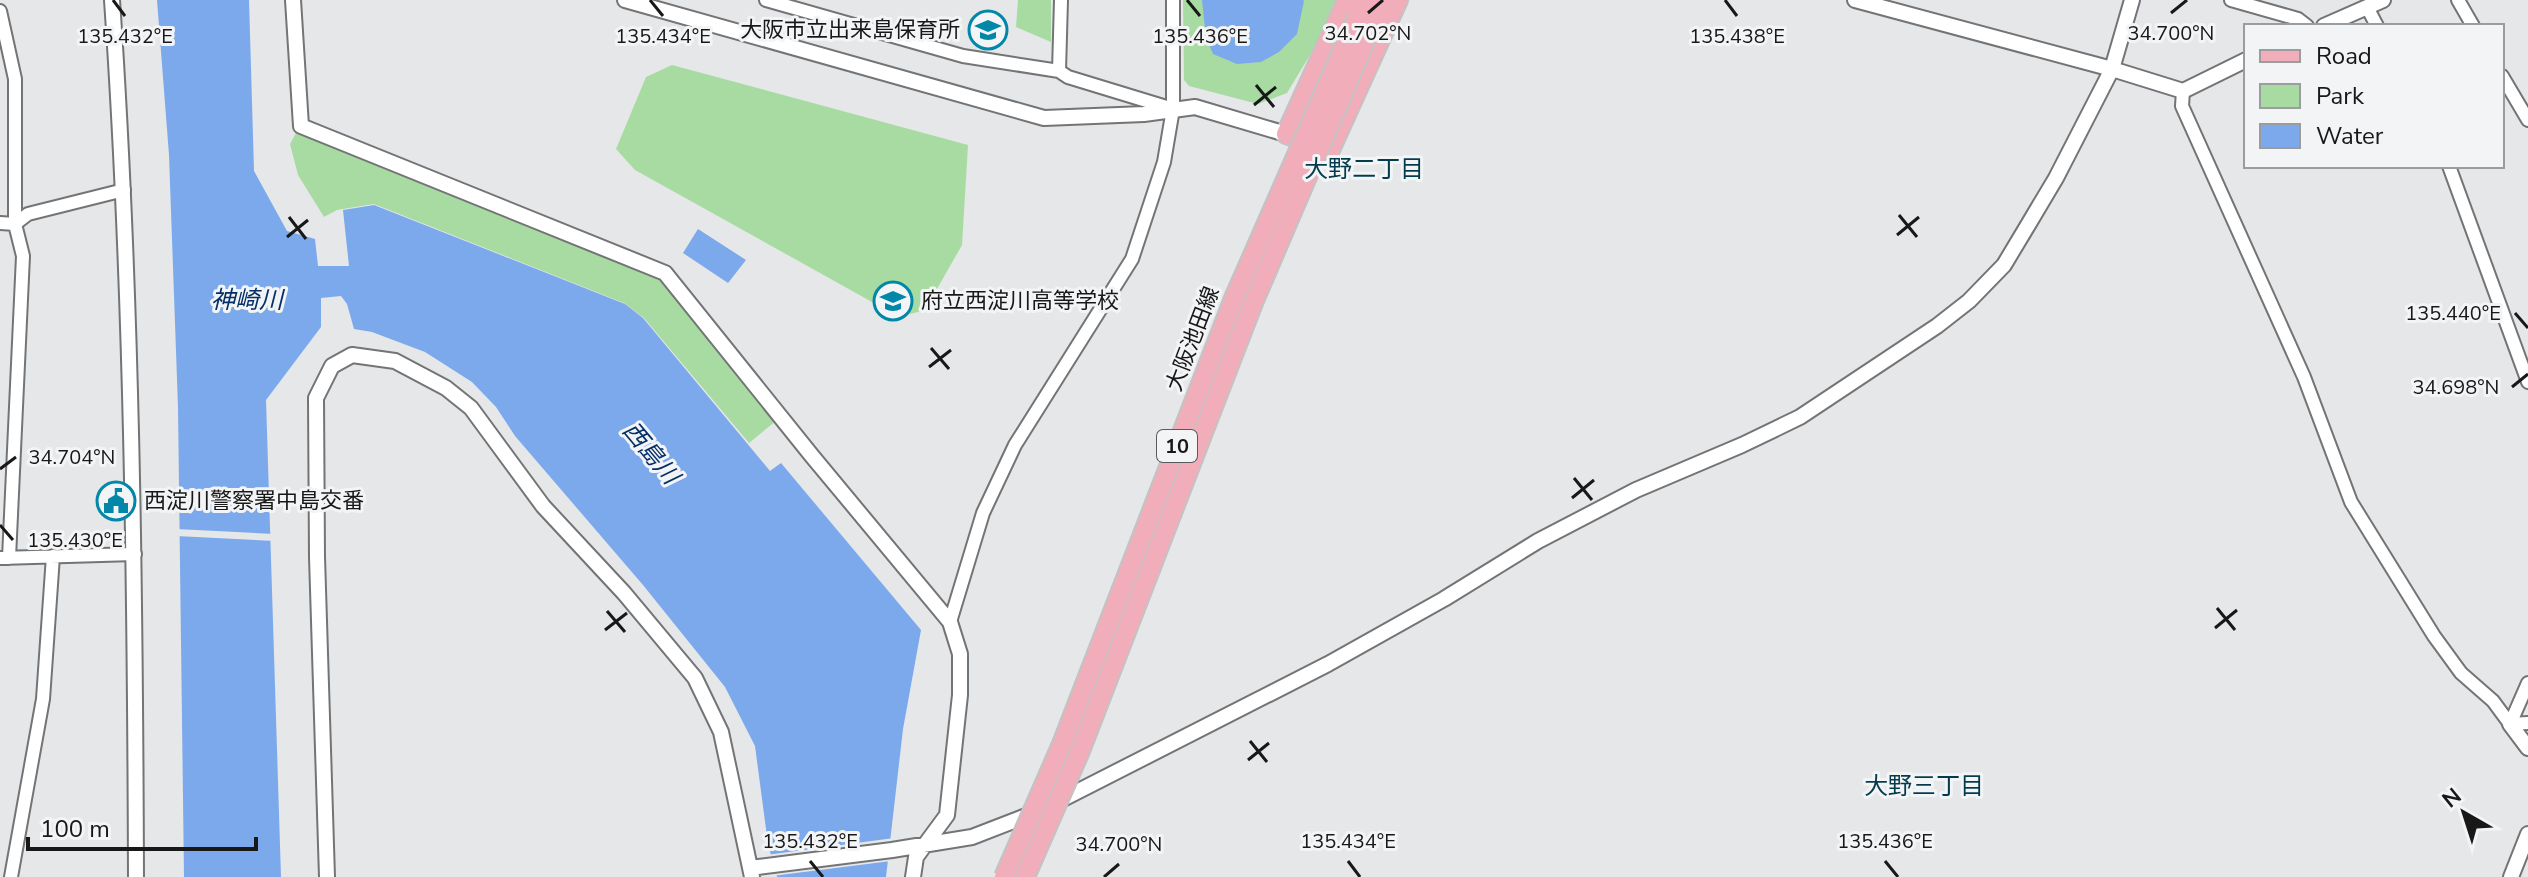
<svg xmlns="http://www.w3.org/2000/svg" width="2528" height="877" font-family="'Nunito Sans','Noto Sans JP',sans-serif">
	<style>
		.green { fill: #a8dba2 }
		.water { fill: #7ca9eb }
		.pier { fill: #e5e7e9 }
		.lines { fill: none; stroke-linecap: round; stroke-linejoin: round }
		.minor-casing { stroke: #737476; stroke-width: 16 }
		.tertiary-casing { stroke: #737476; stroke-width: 18 }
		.primary-casing { stroke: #c3c3c3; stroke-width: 22 }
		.minor { stroke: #fff; stroke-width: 12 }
		.tertiary { stroke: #fff; stroke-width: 14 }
		.primary { stroke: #f1adb9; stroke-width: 18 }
		.primary-bridge-casing { stroke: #c3c3c3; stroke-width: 22; stroke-linecap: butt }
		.primary-bridge { stroke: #f1adb9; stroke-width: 18 }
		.ticks { fill: none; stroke: #181819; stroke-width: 3 }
		.labels { text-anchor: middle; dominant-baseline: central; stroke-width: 6; stroke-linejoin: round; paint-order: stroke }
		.shield { fill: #f3f4f6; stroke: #5a5a5b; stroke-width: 2 }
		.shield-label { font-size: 20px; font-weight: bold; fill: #181819 }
		.poi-label { font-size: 22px; fill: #181819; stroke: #f3f4f6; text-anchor: start }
		.street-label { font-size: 22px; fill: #181819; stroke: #f3f4f6 }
		.neighbourhood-label { font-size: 24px; fill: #043c4d; stroke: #f3f4f6 }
		.water-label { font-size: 24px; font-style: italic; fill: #042f68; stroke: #f3f4f6 }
		.ticks-label { font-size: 20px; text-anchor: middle; fill: #181819; stroke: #f3f4f6; stroke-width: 6; stroke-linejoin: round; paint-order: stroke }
	</style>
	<rect width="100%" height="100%" fill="#e5e7e9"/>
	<!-- green -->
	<path class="green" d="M1018 0H1051V42L1016 27Z
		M1183 0H1336L1316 45 1287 93 1258 104 1189 86 1184 80Z
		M672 65 968 145 962 245 925 310 899 317 635 170 616 149 646 77Z
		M296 133 661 280 777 420 749 443 644 318 624 303 374 204 337 210 324 217 298 175 290 144Z"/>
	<!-- water -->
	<path class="water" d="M157 0H249L254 171 287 231 315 239 318 266H349L343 210 374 205 625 304 643 318 770 471 781 463 921 630 903 729 886 877H777L768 844 755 746 725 687 643 585 515 436 496 407 472 382 425 352 372 332 354 329 347 304 341 296 321 298V327L266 400 281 877H184L178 407 169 155Z
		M1202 0H1303L1304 1 1297 34 1279 52 1261 62 1237 64 1213 54 1206 38Z
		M698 229 746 260 728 283 683 253Z"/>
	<!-- pier -->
	<path class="pier" d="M176 529 274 534 275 541 176 536Z
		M894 838 891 861 772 876 766 855Z"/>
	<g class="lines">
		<!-- minor casing -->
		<g class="minor-casing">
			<path id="minor" d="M766 0 963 56 1059 71 1068 77 1173 109
				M2231 0 2298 19 2307 26
				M2458 0 2473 26
				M2367 7 2377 26
				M0 11 15 79V224L23 256 9 558
				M1059 71 1061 0
				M2502 76 2528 120
				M2183 91 2182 106 2304 377 2351 502 2434 636 2461 673 2493 701 2510 724
				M2449 166 2528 382
				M0 223 15 224 28 214 124 190
				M0 558 135 554
				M950 622 983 513 1015 445 1132 259 1164 162 1173 109V0
				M2510 724 2528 683
				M2510 724 2528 723
				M11 877 43 699 53 556"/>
		</g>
		<!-- tertiary casing -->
		<g class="tertiary-casing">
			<path id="tertiary" d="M112 0C132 292 135 584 136 877
				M293 0 301 126 665 273 812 456 950 622 960 654V695L947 815 916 857 913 877
				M625 0 1044 118 1144 114 1195 107 1286 134
				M1855 0 2112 69 2183 91 2246 60
				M2324 26 2383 0
				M2510 724 2528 748
				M1053 804 1328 664 1444 599 1538 541 1636 490 1742 445 1800 417 1937 326 1969 301 2004 265 2025 230 2056 178 2112 69 2132 0
				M750 868 892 850 972 837 1034 813
				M327 877 317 557 316 398 332 366 352 355 395 361 446 388 471 408 543 506 624 593 695 678 721 732 752 877
				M2511 877 2528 834"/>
		</g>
		<!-- primary casing -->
		<g class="primary-casing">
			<path id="primary" d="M1347 0 1286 134 1330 150 1398 0
				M1357 18 1365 0
				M1372 25 1383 0"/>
		</g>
		<!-- minor -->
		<use href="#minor" class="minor"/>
		<!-- tertiary -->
		<use href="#tertiary" class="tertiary"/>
		<!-- primary -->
		<use href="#primary" class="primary"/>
		<!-- primary-bridge casing -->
		<g class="primary-bridge-casing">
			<path id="primary-bridge" d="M1004 877 1062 744 1235 296 1357 18
				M1025 877 1080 751 1253 303 1372 25"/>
		</g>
		<!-- primary-bridge -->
		<use href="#primary-bridge" class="primary-bridge"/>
	</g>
	<!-- ticks -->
	<path class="ticks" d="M113 0 125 16M650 0 663 16M1187 0 1200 16M1725 0 1737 16M1368 13 1383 0M2171 13 2187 0M1256 85 1274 107M1254 105 1276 87M1899 215 1917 237M289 217 306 239M1897 235 1919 217M287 237 308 220M2515 313 2528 328M931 348 949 369M929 367 951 350M2512 387 2528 374M0 469 16 457M1574 478 1592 500M1572 498 1594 480M0 525 13 540M2217 608 2235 630M607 611 625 632M2215 628 2237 610M605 630 627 613M1250 741 1267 762M1248 760 1269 743M810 861 823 877M1348 861 1360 877M1885 861 1898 877M1104 877 1119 864"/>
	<!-- icons -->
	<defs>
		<g id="school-ring" transform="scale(2)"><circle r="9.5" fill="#f3f4f6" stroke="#0287a9" stroke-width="1.5"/><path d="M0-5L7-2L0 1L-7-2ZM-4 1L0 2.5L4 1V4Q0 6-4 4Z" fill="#0287a9"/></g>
		<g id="civic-ring" transform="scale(2)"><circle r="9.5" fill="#f3f4f6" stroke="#0287a9" stroke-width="1.5"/><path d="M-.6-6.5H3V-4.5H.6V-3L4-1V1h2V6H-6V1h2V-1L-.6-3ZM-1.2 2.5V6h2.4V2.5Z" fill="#0287a9"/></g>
	</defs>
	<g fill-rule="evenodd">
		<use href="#school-ring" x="988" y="30"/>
		<use href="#school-ring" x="893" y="301"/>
		<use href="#civic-ring" x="116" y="501"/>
	</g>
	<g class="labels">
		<!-- shield labels -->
		<rect class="shield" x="1157" y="430" width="40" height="32" rx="6"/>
		<g class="shield-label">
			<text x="1177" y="446">10</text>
		</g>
		<!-- poi labels -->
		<g class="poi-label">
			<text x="960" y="30" text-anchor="end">大阪市立出来島保育所</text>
			<text x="921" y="301">府立西淀川高等学校</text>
			<text x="144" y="501">西淀川警察署中島交番</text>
		</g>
		<!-- street labels -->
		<g class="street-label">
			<text transform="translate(1193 339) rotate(-69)">大阪池田線</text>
		</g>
		<!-- neighbourhood labels -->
		<g class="neighbourhood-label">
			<text x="1364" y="169">大野二丁目</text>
			<text x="1924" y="786">大野三丁目</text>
		</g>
		<!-- water labels -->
		<g class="water-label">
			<text x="247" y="300">神崎川</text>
			<text transform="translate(651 453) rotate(50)">西島川</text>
		</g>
	</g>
	<g class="ticks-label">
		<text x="1368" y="40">34.702°N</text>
		<text x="2171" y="40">34.700°N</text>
		<text x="1737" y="43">135.438°E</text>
		<text x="125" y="43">135.432°E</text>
		<text x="663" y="43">135.434°E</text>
		<text x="1200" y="43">135.436°E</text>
		<text x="2453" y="320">135.440°E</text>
		<text x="2456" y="394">34.698°N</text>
		<text x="72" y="464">34.704°N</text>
		<text x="75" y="547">135.430°E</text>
		<text x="810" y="848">135.432°E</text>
		<text x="1348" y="848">135.434°E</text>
		<text x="1885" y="848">135.436°E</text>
		<text x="1119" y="851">34.700°N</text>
	</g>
	<!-- legend -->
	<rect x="2244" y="24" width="260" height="144" fill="#f3f4f6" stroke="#9b9c9e" stroke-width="2"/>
	<rect x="2260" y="50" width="40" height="12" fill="#f1adb9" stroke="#9b9c9e" stroke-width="2"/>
	<text x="2316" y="64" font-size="24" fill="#181819">Road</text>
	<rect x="2260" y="84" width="40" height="24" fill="#a8dba2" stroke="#9b9c9e" stroke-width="2"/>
	<text x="2316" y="104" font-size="24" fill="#181819">Park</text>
	<rect x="2260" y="124" width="40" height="24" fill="#7ca9eb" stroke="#9b9c9e" stroke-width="2"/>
	<text x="2316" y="144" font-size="24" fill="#181819">Water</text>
	<!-- north arrow -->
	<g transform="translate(2464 813) rotate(321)" stroke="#f3f4f6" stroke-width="6" paint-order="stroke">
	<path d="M0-6L14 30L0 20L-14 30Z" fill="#181819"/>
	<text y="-12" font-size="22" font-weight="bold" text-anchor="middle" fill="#181819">N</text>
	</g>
	<!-- scale -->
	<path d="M28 837v12h228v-12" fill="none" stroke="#181819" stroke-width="4"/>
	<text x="40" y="837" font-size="24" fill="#181819" stroke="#f3f4f6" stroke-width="6" paint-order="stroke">100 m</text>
</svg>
